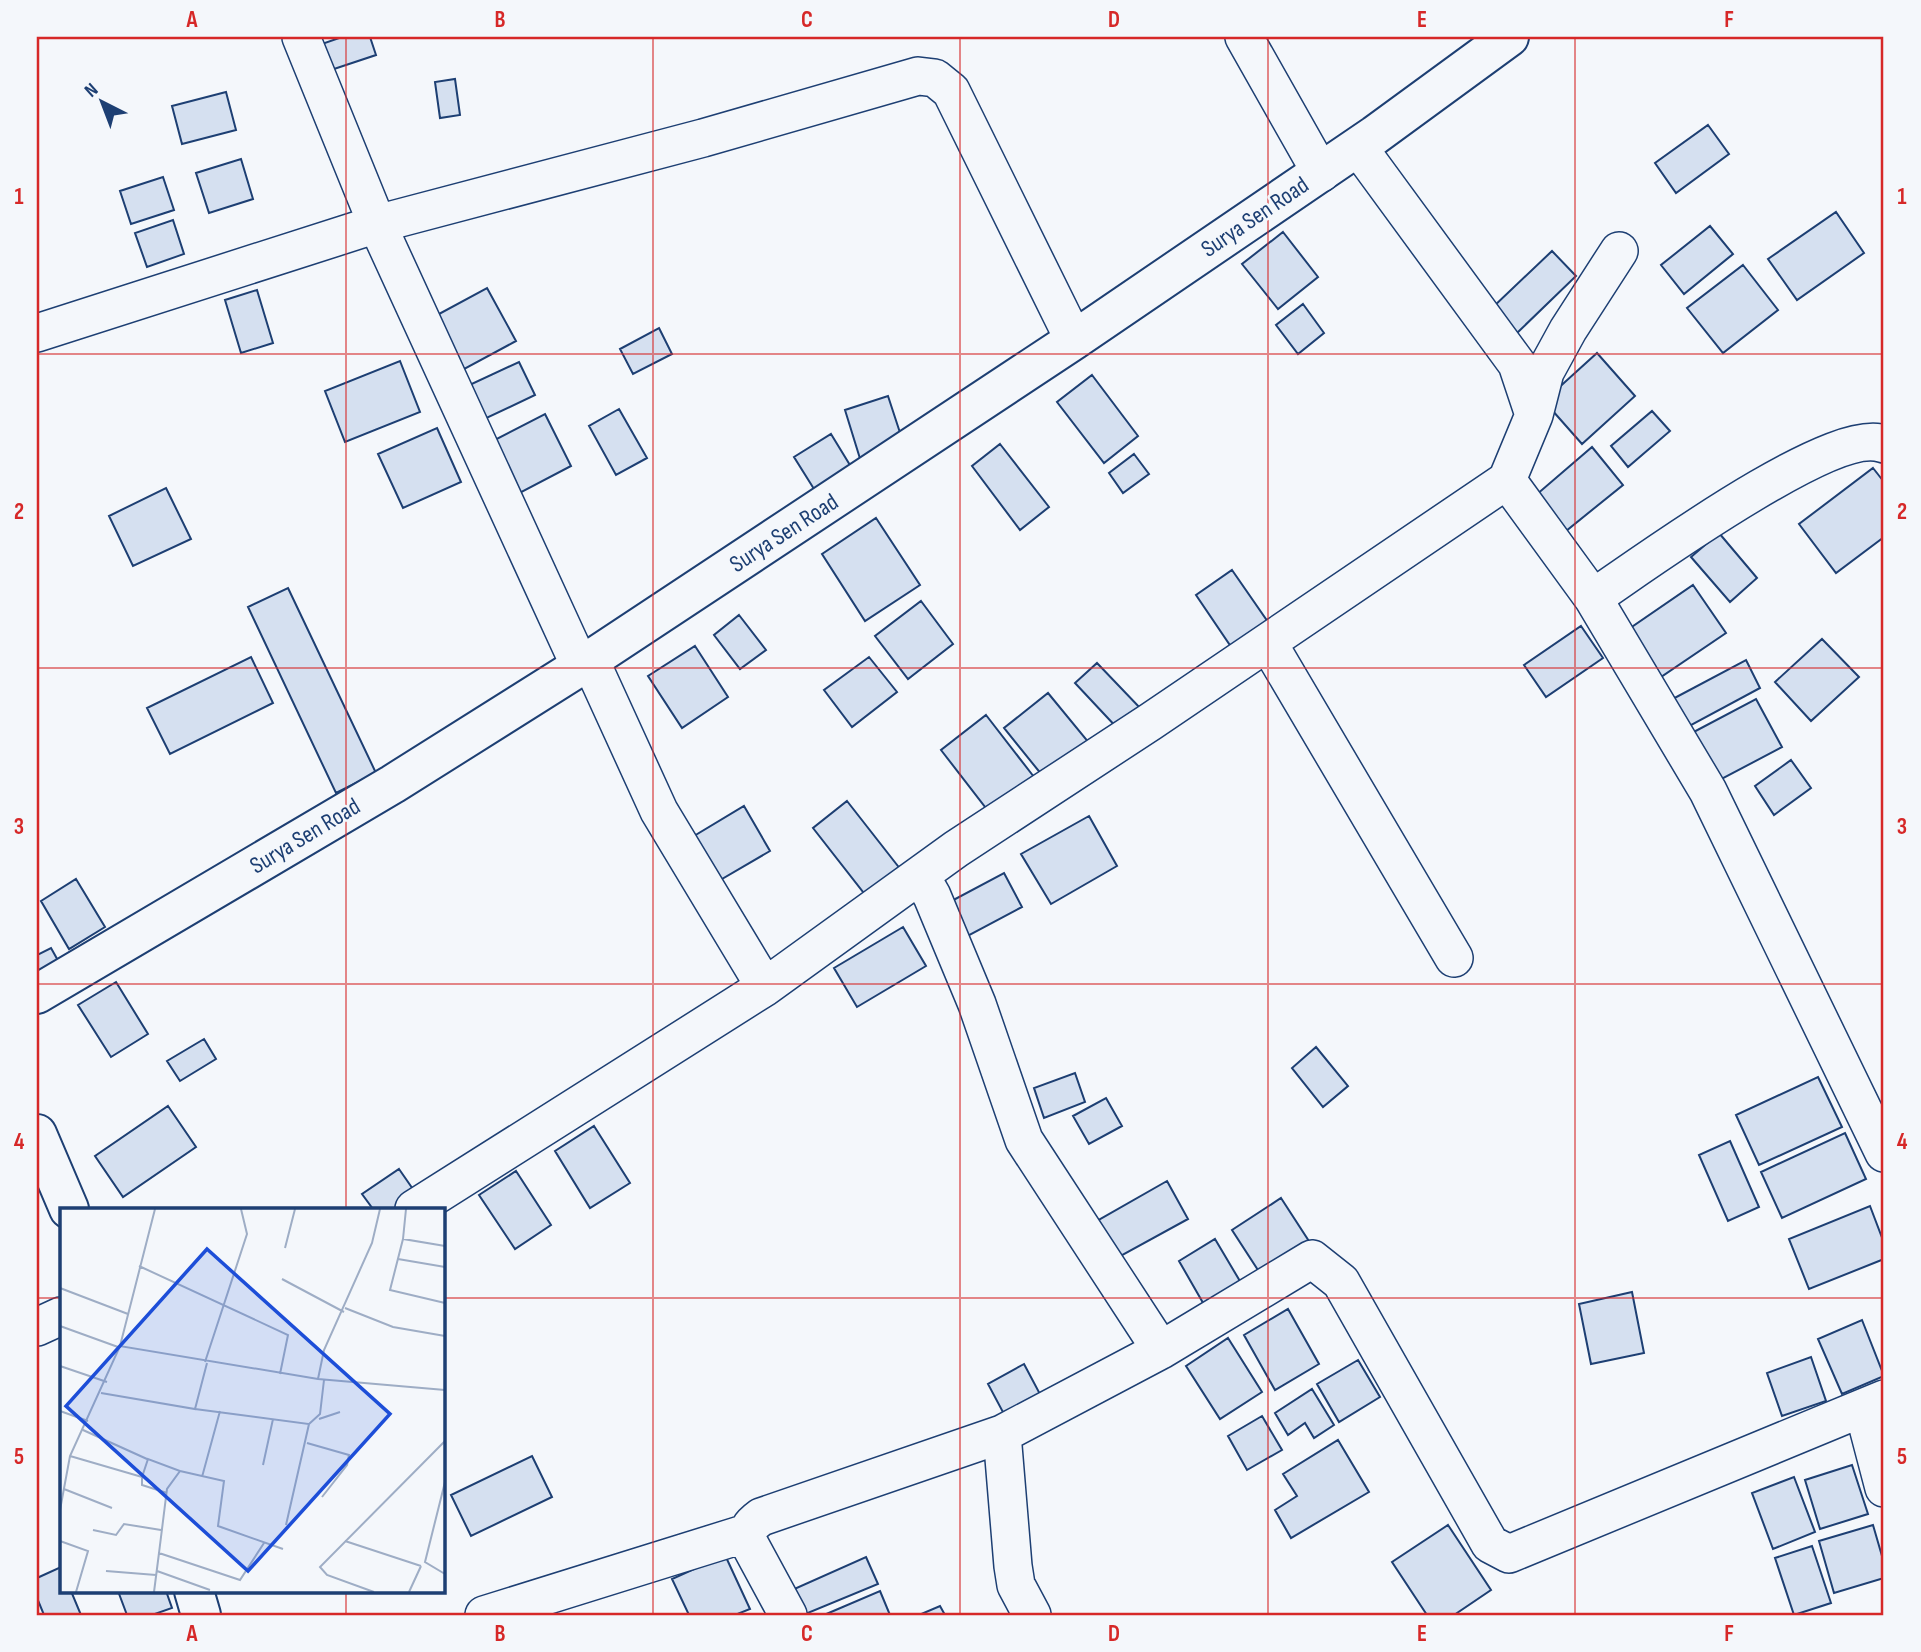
<svg xmlns="http://www.w3.org/2000/svg" width="1921" height="1652" font-family="'Sofia Sans Condensed',sans-serif">
	<style>
		.building { fill: #d5e0f0; stroke: #1d3f73; stroke-width: 2 }
		.lines { fill: none; stroke-linecap: round; stroke-linejoin: round }
		.street-casing { stroke: #1d3f73; stroke-width: 40 }
		.secondary-casing { stroke: #1d3f73; stroke-width: 42 }
		.street { stroke: #f4f7fb; stroke-width: 37 }
		.secondary { stroke: #f4f7fb; stroke-width: 38 }
		.grid { fill: none; stroke: #d62828; stroke-width: 2; stroke-opacity: 0.55 }
		.labels { text-anchor: middle; dominant-baseline: central; stroke-width: 5; stroke-linejoin: round; paint-order: stroke }
		.street-label { font-size: 24px; fill: #1d3f73; stroke: #f4f7fb }
		.inset-road { fill: none; stroke: #9eadc5; stroke-width: 2 }
		.view { fill: #1d4ed8; fill-opacity: 0.15; stroke: #1d4ed8; stroke-width: 3.5 }
		.inset-edge { fill: none; stroke: #1d3f73; stroke-width: 3.5 }
		.neatline { fill: none; stroke: #d62828; stroke-width: 2.5 }
		.grid-label { font-size: 23px; text-anchor: middle; font-weight: bold; fill: #d62828 }
	</style>
	<rect width="100%" height="100%" fill="#f4f7fb"/>
	<!-- building -->
	<path class="building" d="M342 37H370L376 55 322 73 313 47Z
		M455 79 460 115 440 118 435 82Z
		M226 92 236 130 182 144 172 106Z
		M1708 125 1729 154 1676 193 1655 163Z
		M241 159 253 199 209 213 196 173Z
		M163 177 174 210 131 224 120 191Z
		M1836 212 1864 253 1797 300 1768 259Z
		M173 220 184 254 147 267 135 233Z
		M1710 226 1733 254 1684 294 1661 265Z
		M1283 232 1318 277 1278 309 1242 264Z
		M1552 251 1576 276 1517 333 1492 308Z
		M1743 265 1778 310 1723 353 1687 308Z
		M487 288 516 341 455 374 426 321Z
		M257 290 273 343 241 353 225 300Z
		M1303 304 1324 333 1298 354 1276 325Z
		M659 328 672 354 633 374 620 349Z
		M1597 353 1635 396 1582 444 1544 401Z
		M400 361 420 412 345 442 325 391Z
		M519 362 535 395 478 422 463 388Z
		M1092 375 1138 436 1104 463 1057 402Z
		M888 396 906 451 862 465 845 410Z
		M619 409 647 458 616 475 589 426Z
		M1652 411 1670 431 1628 467 1611 446Z
		M545 414 571 466 512 497 485 445Z
		M437 428 461 482 403 508 378 454Z
		M831 434 856 475 819 497 794 457Z
		M1000 444 1049 507 1020 530 972 466Z
		M1592 447 1623 485 1566 531 1536 495Z
		M1134 454 1149 474 1123 493 1109 473Z
		M1873 468 1884 482V537L1836 573 1799 524Z
		M166 488 191 539 133 566 109 516Z
		M876 518 920 585 865 621 822 554Z
		M1719 533 1757 578 1730 602 1691 557Z
		M1232 570 1275 632 1238 657 1196 595Z
		M1693 585 1726 633 1655 681 1623 633Z
		M288 588 376 773 336 793 248 607Z
		M921 601 953 644 908 679 875 636Z
		M739 615 766 650 740 669 714 635Z
		M1581 626 1603 658 1546 697 1524 665Z
		M1822 639 1859 677 1811 721 1775 682Z
		M695 646 728 697 682 728 648 676Z
		M251 657 273 703 170 754 147 708Z
		M869 657 897 692 852 727 824 690Z
		M1746 660 1760 688 1682 730 1667 702Z
		M1097 663 1142 710 1120 731 1075 683Z
		M1048 693 1090 744 1046 780 1004 728Z
		M1756 699 1782 747 1714 783 1688 735Z
		M986 715 1034 777 989 812 941 750Z
		M1791 760 1811 788 1774 815 1755 786Z
		M847 801 901 870 867 897 813 828Z
		M744 806 770 851 710 886 684 842Z
		M1089 816 1117 866 1051 904 1021 854Z
		M1004 873 1022 907 962 939 944 905Z
		M76 879 105 927 69 949 41 901Z
		M903 927 926 966 857 1007 834 968Z
		M51 948 61 966 37 980V955Z
		M116 982 148 1034 111 1057 78 1005Z
		M204 1039 216 1059 180 1081 167 1061Z
		M1316 1047 1348 1086 1323 1107 1292 1068Z
		M1075 1073 1085 1102 1044 1118 1034 1088Z
		M1818 1077 1842 1127 1759 1165 1736 1115Z
		M1106 1098 1122 1126 1089 1144 1073 1116Z
		M168 1106 196 1147 123 1197 95 1156Z
		M594 1126 630 1183 590 1208 555 1151Z
		M1845 1133 1866 1179 1782 1218 1761 1172Z
		M1730 1141 1759 1207 1728 1221 1699 1155Z
		M399 1169 417 1195 395 1209H373L362 1194Z
		M516 1171 551 1225 515 1249 479 1195Z
		M1167 1181 1188 1219 1117 1258 1097 1221Z
		M1281 1198 1316 1252 1267 1284 1232 1230Z
		M1870 1206 1884 1243V1259L1809 1289 1789 1239Z
		M1215 1239 1247 1293 1210 1315 1179 1261Z
		M1632 1292 1644 1353 1591 1364 1579 1304Z
		M1288 1309 1319 1364 1275 1390 1244 1335Z
		M1862 1320 1884 1376 1842 1394 1818 1339Z
		M1228 1338 1262 1392 1220 1419 1186 1366Z
		M1811 1357 1826 1401 1782 1416 1767 1373Z
		M1358 1360 1380 1397 1339 1422 1317 1384Z
		M1024 1364 1041 1396 1005 1416 988 1384Z
		M1312 1389 1334 1425 1314 1438 1305 1423 1288 1435 1275 1413Z
		M1262 1416 1282 1450 1247 1470 1228 1436Z
		M1338 1440 1369 1492 1291 1538 1275 1510 1297 1496 1283 1474Z
		M532 1456 552 1497 471 1536 451 1495Z
		M1852 1465 1868 1514 1820 1529 1805 1480Z
		M1794 1477 1815 1532 1773 1549 1752 1493Z
		M1448 1525 1491 1590 1454 1615H1427L1392 1562Z
		M1873 1525 1884 1563V1578L1834 1593 1819 1541Z
		M1812 1546 1831 1603 1794 1615 1775 1558Z
		M725 1555 750 1609 735 1615H689L672 1579Z
		M866 1557 878 1584 803 1615 792 1590Z
		M61 1567V1591H71L81 1615H44L37 1598V1578Z
		M118 1591H166L172 1608 152 1615H127Z
		M880 1591 890 1615H824Z
		M940 1606 945 1615H919Z"/>
	<g class="lines">
		<!-- street casing -->
		<g class="street-casing">
			<path id="street" d="M301 37 377 224 580 666
				M1244 37 1321 173
				M1358 147 1517 364 1534 415 1507 480
				M37 333 377 224 703 138 918 76 935 78 951 91 1074 340
				M1534 415 1545 372 1568 330 1619 251
				M1593 598C1642 565 1833 425 1884 444
				M1268 643 1454 958
				M920 875 932 896 977 1004 1024 1140 1161 1350
				M765 987 956 849 1150 722 1507 480 1593 598 1708 791 1884 1153
				M414 1209 765 987 659 811 590 660
				M37 1327 61 1316
				M1863 1408 1884 1488
				M1002 1434 1161 1350 1312 1259 1341 1282 1490 1544 1509 1554 1884 1399
				M484 1615 747 1533
				M788 1615 749 1543C746 1530 750 1525 761 1517L1002 1434 1013 1566 1016 1585 1032 1615"/>
		</g>
		<!-- secondary casing -->
		<g class="secondary-casing">
			<path id="secondary" d="M37 994 393 784 590 660 1074 340 1375 135 1509 37
				M37 1134 69 1209
				M194 1591 201 1615"/>
		</g>
		<!-- street -->
		<use href="#street" class="street"/>
		<!-- secondary -->
		<use href="#secondary" class="secondary"/>
	</g>
	<!-- grid -->
	<path class="grid" d="M346 37V1209M653 37V1615M960 37V1615M1268 37V1615M1575 37V1615M37 354H1884M37 668H1884M37 984H1884M37 1298H61M443 1298H1884M346 1591V1615"/>
	<g class="labels">
		<!-- street labels -->
		<g class="street-label">
			<text transform="translate(1255 217) rotate(-34)">Surya Sen Road</text>
			<text transform="translate(784 533) rotate(-33)">Surya Sen Road</text>
			<text transform="translate(305 836) rotate(-31)">Surya Sen Road</text>
		</g>
	</g>
	<!-- overview -->
	<g transform="translate(60 1208)">
		<rect width="385" height="385" fill="#f4f7fb"/>
		<path class="inset-road" d="M343 31 346 1M385 38 343 31 330 82 385 95M225 40 235 1M338 51 385 59M79 58 228 127 220 166M222 71 284 104M0 80 68 106M285 100 333 119 385 128M0 118 58 139M60 138 95 1M145 154 187 26 181 1M0 158 47 174M258 171 264 142 312 35 320 1M41 185 135 201 147 155M135 201 249 216 226 317M0 203 28 213M259 211 280 204M249 216 260 206 264 172M23 222 87 251M247 235 289 247 287 257 262 289M10 248 82 269 88 251 120 263 107 281 99 345 180 372 204 335M203 257 213 211M120 263 164 273 158 318 223 341M82 269V277L107 285M142 269 160 203M385 274 365 354 385 366M4 281 52 300M0 302 10 248 60 138 258 171 385 182M33 322 56 327 64 316 101 322M0 333 28 343 16 384M285 333 361 358M46 363 96 367M97 363 150 382M94 384 99 345M314 384 267 367 260 359 385 233M349 384 361 358"/>
		<path class="view" d="M147 41 330 206 188 363 6 198Z"/>
		<rect width="385" height="385" class="inset-edge"/>
	</g>
	<!-- border -->
	<rect width="1921" height="1652" fill="none" stroke="#f4f7fb" stroke-width="77"/>
	<!-- north arrow -->
	<g transform="translate(102 102) rotate(318)" stroke="#f4f7fb" stroke-width="5" paint-order="stroke">
	<path d="M0-5L12 26L0 18L-12 26Z" fill="#1d3f73"/>
	<text y="-10" font-size="19" font-weight="bold" text-anchor="middle" fill="#1d3f73">N</text>
	</g>
	<rect x="38" y="38" width="1844" height="1576" class="neatline"/>
	<g class="grid-label">
		<text x="192" y="27">A</text>
		<text x="500" y="27">B</text>
		<text x="807" y="27">C</text>
		<text x="1114" y="27">D</text>
		<text x="1422" y="27">E</text>
		<text x="1729" y="27">F</text>
		<text x="19" y="204">1</text>
		<text x="1902" y="204">1</text>
		<text x="19" y="519">2</text>
		<text x="1902" y="519">2</text>
		<text x="19" y="834">3</text>
		<text x="1902" y="834">3</text>
		<text x="19" y="1149">4</text>
		<text x="1902" y="1149">4</text>
		<text x="19" y="1464">5</text>
		<text x="1902" y="1464">5</text>
		<text x="192" y="1641">A</text>
		<text x="500" y="1641">B</text>
		<text x="807" y="1641">C</text>
		<text x="1114" y="1641">D</text>
		<text x="1422" y="1641">E</text>
		<text x="1729" y="1641">F</text>
	</g>
</svg>
